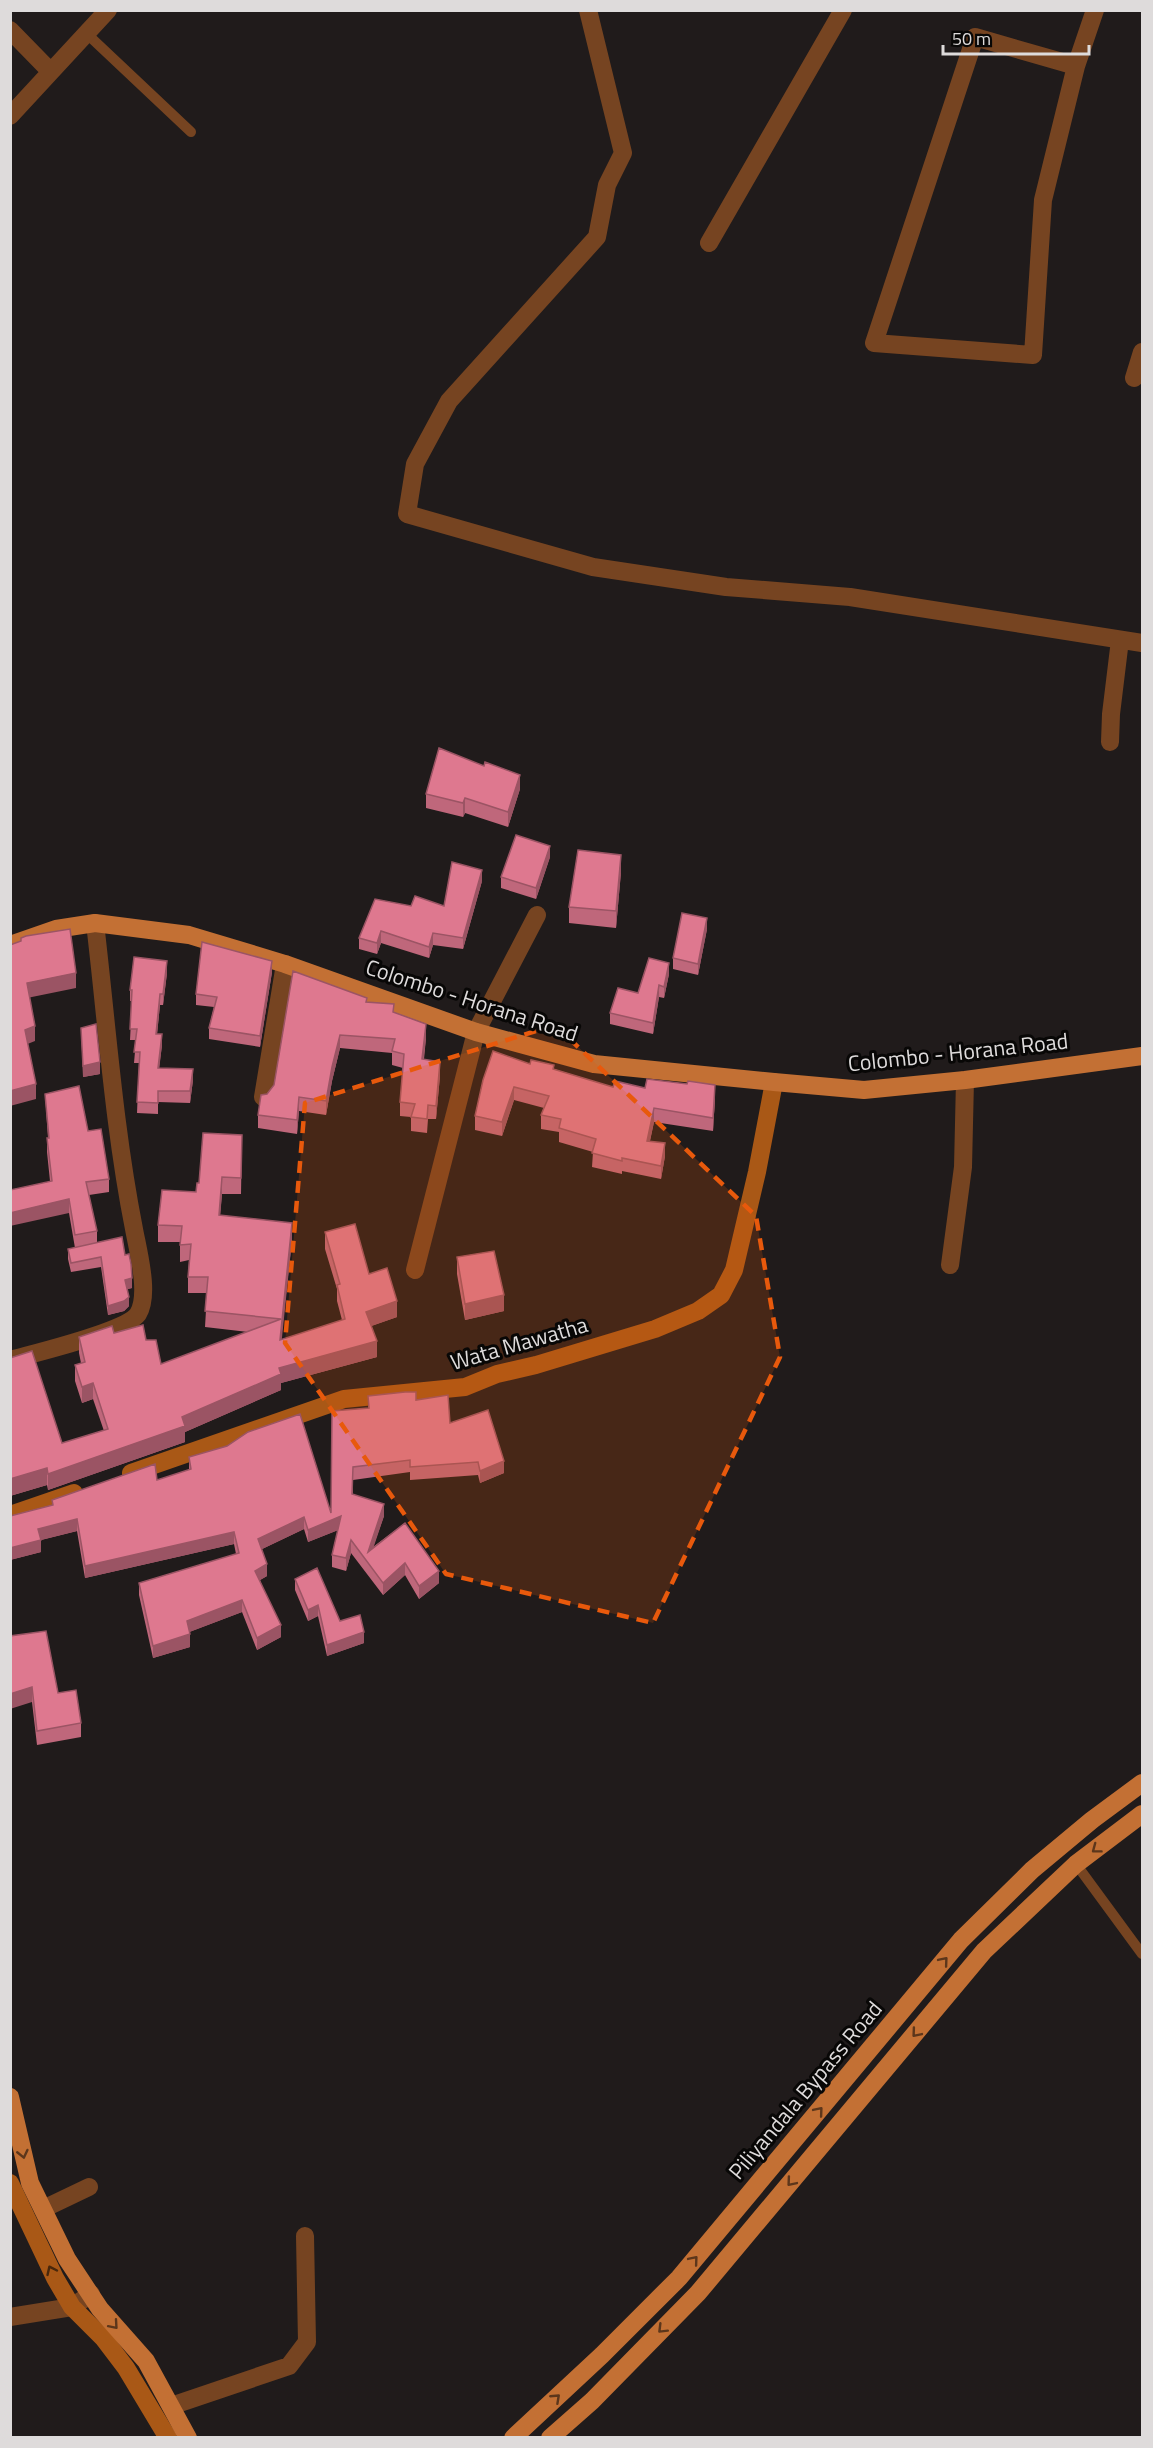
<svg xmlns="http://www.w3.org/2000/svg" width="1153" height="2448" font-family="'Titillium Web',sans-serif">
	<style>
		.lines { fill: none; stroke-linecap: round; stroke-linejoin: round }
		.lane { stroke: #764421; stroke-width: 10 }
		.street { stroke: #764421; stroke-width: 18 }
		.secondary { stroke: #a95816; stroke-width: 18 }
		.primary { stroke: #c37034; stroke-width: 18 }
		.wall { fill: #bf677b }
		.shaded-wall { fill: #9b5464 }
		.building { fill: #de788f; stroke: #9b5464; stroke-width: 1.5 }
		.oneway { stroke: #5c361b }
		.oneway2 { stroke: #48270c }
		.marked { fill: #e8590c; fill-opacity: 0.2; stroke: #e8590c; stroke-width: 4.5; stroke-dasharray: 12 8; stroke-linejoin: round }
		.labels { text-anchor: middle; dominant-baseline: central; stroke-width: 6; stroke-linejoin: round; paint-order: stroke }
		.street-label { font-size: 22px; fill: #dedbdb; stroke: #080706 }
	</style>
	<rect width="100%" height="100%" fill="#201b1b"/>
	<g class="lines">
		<!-- lane -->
		<path class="lane" d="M86 33 191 132
			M1076 1864 1142 1954"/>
		<!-- street -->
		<path class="street" d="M588 10 623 153 607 185 597 237 449 401 415 464 407 514 593 567 726 587 850 597 1142 643
			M10 30 50 71
			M1076 66 975 37 874 343 1033 355 1043 200 1076 66 1095 10
			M10 116 108 10
			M709 243 843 10
			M1134 378 1142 352
			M1110 742 1111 714 1120 640
			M263 1097 285 964
			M950 1265 963 1167 965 1080
			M415 1270 476 1032 537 915
			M10 1360C35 1353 125 1332 138 1314 150 1295 138 1251 134 1229 114 1128 107 1025 95 923
			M43 2209 89 2187
			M10 2317 72 2307 91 2294
			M171 2406 289 2366 307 2342 305 2236"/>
		<!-- secondary -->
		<path class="secondary" d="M131 1473 344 1399 465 1387 497 1374 536 1365 655 1329 698 1311 721 1295 734 1270 757 1172 774 1082
			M10 1515 74 1493
			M10 2183 55 2278 72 2307 104 2339 126 2368 168 2438"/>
		<!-- primary -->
		<path class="primary" d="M10 945 56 929 95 923 189 935 285 964 476 1032 594 1064 774 1082 864 1090 965 1080 1142 1056
			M10 2097 30 2183 67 2259 100 2309 146 2361 188 2438
			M513 2438 602 2355 679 2278 961 1940 1032 1870 1092 1820 1142 1783
			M550 2438 592 2401 698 2293 984 1951 1076 1864 1142 1814"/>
	</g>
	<!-- wall -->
	<path class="wall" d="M520 789 508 827 465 813 463 817 426 808V794Z
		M550 857 536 899 501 888V877Z
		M621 872 616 928 569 923V907Z
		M482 881 463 949 433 945 429 958 381 943 377 954 359 949V938L411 906H444Z
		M707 929 698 975 673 969V958Z
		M272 972 260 1047 209 1039V1028L214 1007 196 1005V994Z
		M167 973 163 1005H160L157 1034 162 1045 159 1068 193 1080 190 1103 158 1102V1114L137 1113 139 1063H134L136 1040H130L132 1001H130V990Z
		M669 974 664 998 659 997 653 1034 610 1024V1013L638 993Z
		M367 1002 394 1012 426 1038 424 1059 440 1076 436 1119H428L427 1133 411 1131V1117L400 1116V1102L403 1068 392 1065V1053L340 1048 332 1081 326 1115 299 1111 297 1134 258 1128V1115L267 1094Z
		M81 1028 100 1074 83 1077Z
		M530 1064 554 1069 613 1087 645 1088 715 1098 713 1131 654 1122 650 1141 665 1156 661 1179 622 1171V1174L592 1167 593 1152 559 1142V1132L541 1129V1115L544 1108 514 1100 502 1136 475 1130V1116Z
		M45 1094 88 1131 109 1179V1192L89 1195 97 1231V1243L132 1288 127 1289 129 1306 124 1311 108 1315 101 1267 71 1272 68 1259V1249L75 1248 69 1213 50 1181 47 1152V1138H48Z
		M242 1135 241 1194H222L220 1215 292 1240 281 1340 342 1320 337 1301V1289L325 1249V1232L369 1274 397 1317 371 1326 377 1357 281 1383V1390L185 1432V1442L48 1490 47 1485 10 1496V1358L62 1443 104 1431 93 1399 82 1403 75 1381V1365L81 1363 79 1353V1337L114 1333 146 1340 161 1364 248 1332 205 1327 207 1293H188V1277L189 1260 180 1262V1242H158V1225L196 1192 199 1183Z
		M457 1257 504 1311 465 1320 457 1274Z
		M368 1396 416 1400 450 1423 504 1473 480 1483 478 1475 410 1480V1472L353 1480V1494L384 1516 373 1547 405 1523 439 1583 419 1599 405 1575 383 1595 351 1553 346 1571 332 1567V1555L338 1530 308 1542 304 1529 262 1549 267 1576 260 1580 281 1637 257 1650 242 1612 189 1632 190 1647 153 1658 139 1595V1583L236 1554 234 1544 85 1578 77 1531 41 1540V1552L10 1560V1516L52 1505V1500L157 1480 189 1470V1457L331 1513 368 1408Z
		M295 1579 340 1621 364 1643 327 1656 318 1616 308 1621 295 1590Z
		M10 1636 58 1693 81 1723V1737L37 1745 32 1702Z"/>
	<!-- shaded-wall -->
	<path class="shaded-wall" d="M520 775V789L508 827V812Z
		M465 798V813L463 817V803Z
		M550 846V857L536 899V888Z
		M621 855V872L616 928V911Z
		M482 870V881L463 949V938Z
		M707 918V929L698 975V964Z
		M381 931V943L377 954V943Z
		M433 933V945L429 958V947Z
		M167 961V973L163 1005V994Z
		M272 961V972L260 1047V1036Z
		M669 963V974L664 998V987Z
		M76 973V988L27 998V983Z
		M659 985V997L653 1034V1023Z
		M160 994V1005L156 1045V1034Z
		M426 1024V1038L422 1072V1059Z
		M35 1026V1041L25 1045V1030Z
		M162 1034V1045L158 1079V1068Z
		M340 1035V1048L332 1081 326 1115V1101L332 1067Z
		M100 1062V1074L83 1077V1066Z
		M440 1062V1076L436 1119V1106Z
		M193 1069V1080L190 1103V1091Z
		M36 1084V1099L10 1106V1091Z
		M715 1085V1098L713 1131V1118Z
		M514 1087V1100L502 1136V1122Z
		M299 1097V1111L297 1134V1120Z
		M654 1108V1122L647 1154V1141Z
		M665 1143V1156L661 1179V1166Z
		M222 1177V1194L219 1231V1215Z
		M69 1199V1213L10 1226V1213Z
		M292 1223V1240L280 1357V1340Z
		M132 1278V1288L125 1290V1280Z
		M504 1295V1311L465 1320V1304Z
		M129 1297V1306L124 1311 108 1315V1306Z
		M397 1301V1317L366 1328V1312Z
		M377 1341V1357L281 1383V1390L185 1432V1442L48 1490V1474L182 1417 279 1368Z
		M93 1383V1399L82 1403V1387Z
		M504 1461V1473L480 1483V1471Z
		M47 1468V1485L10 1496V1479Z
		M384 1504V1516L368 1564V1552Z
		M341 1516V1529L308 1542V1530Z
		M304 1517V1529L258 1551V1539Z
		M77 1519V1531L41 1540V1552L10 1560V1548L38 1529Z
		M234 1532V1544L85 1578V1566Z
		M351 1540V1553L346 1571V1558Z
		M405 1563V1575L383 1595V1583Z
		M267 1564V1576L255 1583V1571Z
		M439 1571V1583L419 1599V1586Z
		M242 1600V1612L187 1633V1621Z
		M318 1605V1616L308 1621V1610Z
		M281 1625V1637L257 1650V1638Z
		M364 1632V1643L327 1656V1645Z
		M190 1634V1647L153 1658V1646Z
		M32 1687V1702L10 1709V1694Z"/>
	<!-- building -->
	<path class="building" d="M439 748 484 766 485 762 520 775 508 812 465 798 463 803 426 794Z
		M516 835 550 846 536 888 501 877Z
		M578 850 621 855 616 911 569 907Z
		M452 862 482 870 463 938 433 933 429 947 381 931 377 943 359 938 375 899 411 906 415 896 444 906Z
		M682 913 707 918 698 964 673 958Z
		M70 929 76 973 27 983 35 1026 25 1030 36 1084 10 1091V945L21 941V938L26 936Z
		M202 942 272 961 260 1036 209 1028 217 997 196 994Z
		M134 957 167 961 163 994H160L156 1034H162L158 1068 193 1069 190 1091H158V1103L137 1102 140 1052H134L137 1029H130L132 990H130Z
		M649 958 669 963 664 987 659 985 653 1023 610 1013 618 988 638 993Z
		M293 971 367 998 366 1002 394 1004 393 1012 426 1024 422 1059 440 1062 436 1106 428 1105 427 1119 411 1117 415 1104 400 1102 404 1054 392 1051 395 1039 340 1035 332 1067 326 1101 299 1097 297 1120 258 1115 261 1095 267 1094 274 1085Z
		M96 1024 100 1062 83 1066 81 1028Z
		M493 1051 530 1064 531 1060 554 1065 553 1069 613 1087 615 1081 645 1088 647 1079 687 1084 688 1081 715 1085 713 1118 654 1108 647 1141 665 1143 661 1166 622 1158V1161L592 1153 596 1139 559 1128 561 1119 541 1115 549 1096 514 1087 502 1122 475 1116 483 1080Z
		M79 1086 88 1131 101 1129 109 1179 86 1182 97 1231 75 1235 69 1199 10 1213V1190L52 1181 47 1138H49L45 1094Z
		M203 1133 242 1135 241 1178 222 1177 219 1215 292 1223 280 1340 345 1319 337 1285 340 1284 325 1232 355 1224 369 1274 387 1268 397 1301 366 1312 377 1341 279 1368 281 1374 182 1417 185 1426 48 1474 47 1468 10 1479V1358L32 1351 62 1443 108 1429 93 1383 82 1387 75 1365 85 1362 79 1337 112 1326 114 1333 143 1325 146 1340H156L161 1364 281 1319 205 1311 208 1277H188L191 1244 180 1245 182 1226 158 1225 162 1190 196 1192 197 1183H199Z
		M122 1237 125 1255 129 1254 131 1264 132 1278 125 1280 129 1297 124 1301 108 1306 101 1257 71 1263 68 1249Z
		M494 1251 504 1295 465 1304 457 1257Z
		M405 1392H416V1400L448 1395 450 1423 488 1410 504 1461 480 1471 478 1462 410 1467V1460L353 1467 352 1494 384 1504 368 1552 405 1523 439 1571 419 1586 405 1563 383 1583 351 1540 346 1558 332 1555 341 1516 308 1530 304 1517 258 1539 267 1564 255 1571 281 1625 257 1638 242 1600 187 1621 190 1634 153 1646 139 1583 239 1553 234 1532 85 1566 77 1519 38 1529 41 1540 10 1548V1516L53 1505 52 1500 155 1464 157 1480 191 1469 189 1457 227 1446 248 1432 300 1414 331 1513 332 1411 369 1408 368 1396Z
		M317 1568 340 1621 360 1615 364 1632 327 1645 318 1605 308 1610 295 1579Z
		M46 1631 58 1693 76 1690 81 1723 37 1731 32 1687 10 1694V1636Z"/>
	<!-- one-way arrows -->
	<defs><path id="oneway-chevron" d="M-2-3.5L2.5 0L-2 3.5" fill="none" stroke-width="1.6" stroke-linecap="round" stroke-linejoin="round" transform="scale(1.5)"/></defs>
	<g class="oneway">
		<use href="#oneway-chevron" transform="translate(1096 1849) rotate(143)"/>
		<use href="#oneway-chevron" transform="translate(944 1961) rotate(-50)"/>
		<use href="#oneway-chevron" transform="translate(916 2033) rotate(130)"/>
		<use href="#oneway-chevron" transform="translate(819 2111) rotate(-50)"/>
		<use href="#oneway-chevron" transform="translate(23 2154) rotate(77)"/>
		<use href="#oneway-chevron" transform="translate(791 2182) rotate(130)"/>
		<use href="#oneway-chevron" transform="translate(694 2260) rotate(-50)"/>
		<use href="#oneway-chevron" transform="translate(114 2325) rotate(49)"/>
		<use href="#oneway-chevron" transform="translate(662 2329) rotate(135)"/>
		<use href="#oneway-chevron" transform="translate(556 2398) rotate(-43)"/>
	</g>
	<use class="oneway2" href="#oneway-chevron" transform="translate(51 2270) rotate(-115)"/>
	<!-- marked area -->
	<path class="marked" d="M555 1025 756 1216 780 1357 653 1623 446 1574 285 1343 305 1103Z"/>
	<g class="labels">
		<!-- street labels -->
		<g class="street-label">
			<text transform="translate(472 1000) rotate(18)">Colombo - Horana Road</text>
			<text transform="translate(958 1052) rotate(-6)">Colombo - Horana Road</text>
			<text transform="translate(519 1343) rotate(-16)">Wata Mawatha</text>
			<text transform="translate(805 2090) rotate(-50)">Piliyandala Bypass Road</text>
		</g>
	</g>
	<!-- border -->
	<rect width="1153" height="2448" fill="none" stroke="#dedbdb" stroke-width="24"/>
	<!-- scale -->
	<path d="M943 45v9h146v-9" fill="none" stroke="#dedbdb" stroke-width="3"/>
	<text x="952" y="45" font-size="18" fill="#dedbdb" stroke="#080706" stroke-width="4.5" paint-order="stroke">50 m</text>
</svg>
